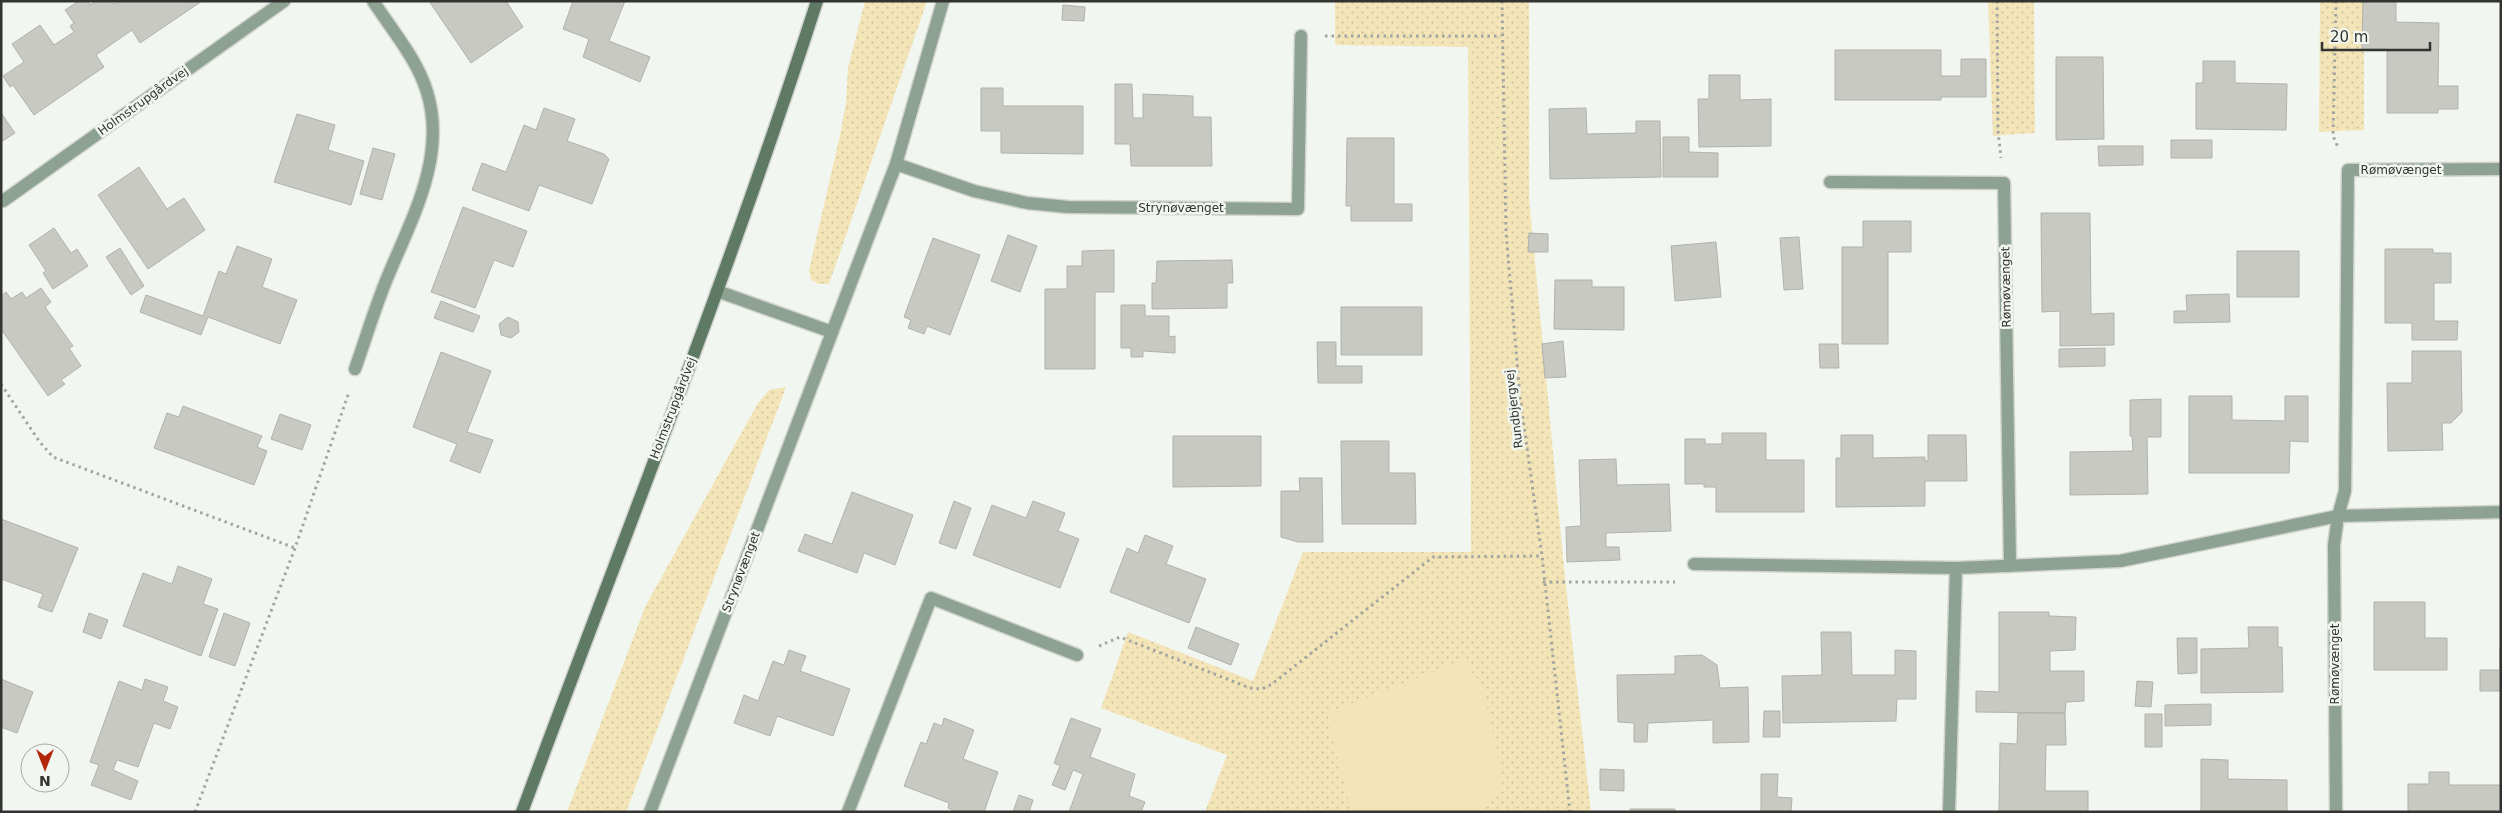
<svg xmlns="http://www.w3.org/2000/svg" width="2502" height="813" font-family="'DejaVu Sans',sans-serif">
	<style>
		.grass { fill: url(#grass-dots) }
		.park { fill: #f3e5b8 }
		.building { fill: #c9c9c3; stroke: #b2b2ac }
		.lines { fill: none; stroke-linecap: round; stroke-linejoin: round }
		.street-casing { stroke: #d0d3ce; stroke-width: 15 }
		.secondary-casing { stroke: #d0d3ce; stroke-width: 15 }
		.path { stroke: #a2a5a1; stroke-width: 3; stroke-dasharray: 2.5 4; stroke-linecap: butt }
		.street { stroke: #8ea293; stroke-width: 12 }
		.secondary { stroke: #5e7a65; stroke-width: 12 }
		.labels { text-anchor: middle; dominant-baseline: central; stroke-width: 5; stroke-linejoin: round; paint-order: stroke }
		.street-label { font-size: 12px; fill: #333432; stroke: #f2f6f0 }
	</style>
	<defs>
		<pattern id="grass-dots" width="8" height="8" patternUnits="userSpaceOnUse" patternTransform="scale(1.25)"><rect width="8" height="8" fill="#f3e5b8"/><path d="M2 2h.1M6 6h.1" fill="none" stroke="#d1c59f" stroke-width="1.8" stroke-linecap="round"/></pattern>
	</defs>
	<rect width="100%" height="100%" fill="#f2f6f0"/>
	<!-- grass -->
	<path class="grass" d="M865 1H927L829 284H819L811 280 809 270 840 135 846 103 848 68Z
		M1335 1H1529V198L1564 568 1591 812H1205L1227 755 1101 708 1128 632 1253 681 1303 552H1471L1468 47 1335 45Z
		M1988 1H2034L2035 133 1993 136Z
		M2320 1H2364V130L2319 132Z
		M786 387 626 812H567L645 607 758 403 769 390Z"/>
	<!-- park -->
	<path class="park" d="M1463 660 1483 687 1503 781 1482 812H1351L1327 713Z"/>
	<!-- building -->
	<path class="building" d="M79 1H88L90 5 95 1H111L114 4 118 1H202L140 43 132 30 96 55 104 67 34 115 13 85 10 87 3 76 24 62 12 44 40 25 54 45 74 32 70 26 74 23 65 10Z
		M429 1H506L523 27 471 63Z
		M573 1H625L609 41 650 57 640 82 583 57 589 39 563 29Z
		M2363 1H2396V22L2439 23 2438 86H2458V109H2438V113H2387V49H2362Z
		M1063 5 1085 7 1084 21 1062 20Z
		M1835 50H1941V76H1961V59H1986V97H1941V100H1835Z
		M2056 57H2103L2104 139 2056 140Z
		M2203 61H2235V83L2287 84 2286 130 2196 129V83H2203Z
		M1709 75H1740V100L1771 99V146L1699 147 1698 99H1709Z
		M1115 84H1132L1133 118H1143V94L1193 96V117H1211L1212 166H1131L1130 144H1115Z
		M981 88H1003V106H1083V154L1001 153V131H981Z
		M544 108 575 119 567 141 604 154 609 159 592 204 539 185 529 211 472 190 482 163 506 172 524 125 536 130Z
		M1586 108 1587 134 1636 133V121H1660L1661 177 1550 179 1549 109Z
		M1 113 15 133 1 142Z
		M297 114 335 125 328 150 364 161 351 205 274 182Z
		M1663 137H1689V152L1718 153V177H1663Z
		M1347 138H1394V204H1412V221H1351V206H1346Z
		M2171 140H2212V158H2171Z
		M2098 146H2143V165L2099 166Z
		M373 148 395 154 382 200 360 194Z
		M139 167 167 209 184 198 205 230 148 269 98 195Z
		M463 207 527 231 513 267 494 260 475 308 431 292Z
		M2041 213H2090L2091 314 2114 313V345L2060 346V311L2042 312Z
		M1863 221H1911V252H1888V344H1842V247H1863Z
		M54 228 71 253 77 249 88 266 53 289 43 273 46 271 29 245Z
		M1529 233 1548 234V252H1528Z
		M1008 235 1037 246 1020 292 991 281Z
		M1799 237 1803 289 1784 290 1780 238Z
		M933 238 980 255 950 335 927 326 924 334 908 328 911 320 904 317Z
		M1716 242 1721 297 1675 301 1671 246Z
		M237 246 272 259 262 287 297 300 280 344 208 317 201 335 140 312 146 295 203 316 219 271 226 274Z
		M120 248 144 286 131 295 106 257Z
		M2385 249H2433V253H2451V283H2434V321H2458L2457 340H2412V323H2385Z
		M1114 250V292H1095V369H1045V289H1067V266H1082V251Z
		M2237 251H2299V297H2237Z
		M1232 260 1233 283H1227V308L1152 309V283H1156L1157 261Z
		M1555 280H1592V287H1624V330L1554 329Z
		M41 288 51 302 45 307 73 346 69 348 81 366 61 380 65 384 48 396 1 329V296L6 292 11 299 22 292 26 298Z
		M2229 294 2230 322 2174 323V311H2187L2186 295Z
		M441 301 480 316 473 332 434 318Z
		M1121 305H1145V316H1169V337L1175 336V353L1143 351V357H1131V348H1121Z
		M1341 307H1422V355H1341Z
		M508 317 518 322 519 332 511 338 501 335 499 324Z
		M1563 341 1566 377 1545 378 1542 344Z
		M1317 342H1336V366H1362V383H1318Z
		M1819 344H1838L1839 368H1820Z
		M2105 348V366L2059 367V349Z
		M2412 351H2461L2462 412 2451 423H2442L2443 450 2388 451 2387 383H2412Z
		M441 352 491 371 467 432 493 440 480 473 450 461 457 444 413 427Z
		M2189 396H2232V420L2285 421V396H2308V442L2290 441 2289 473H2189Z
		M2161 399V437H2147L2148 494 2070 495V452L2133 451 2132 436H2130V400Z
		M183 406 262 436 257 447 267 451 254 485 154 448 167 413 179 417Z
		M280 414 311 425 302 450 271 439Z
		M1722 433H1766V460H1804V512H1716V487H1704V484H1685V439H1705V444H1722Z
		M1841 435H1873V458L1925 457V461H1928V435H1966L1967 481H1925V506L1836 507V458H1841Z
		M1173 436H1261V486L1173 487Z
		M1341 441H1389V473H1415L1416 524H1342Z
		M1616 459 1617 485 1669 484 1671 531 1606 533V547H1619L1620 560 1567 562 1566 527 1581 526 1579 460Z
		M1299 478H1322L1323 542H1298L1281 537V491H1300Z
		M852 492 913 515 895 565 864 553 857 573 798 551 805 534 832 544Z
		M954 501 971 508 956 549 939 543Z
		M1033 501 1065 513 1058 531 1079 539 1060 588 973 555 992 505 1026 518Z
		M1 519 78 548 52 612 38 607 43 594 1 579Z
		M1145 535 1173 546 1166 564 1206 579 1189 623 1110 592 1127 548 1138 553Z
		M178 566 212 579 203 604 218 609 201 656 123 626 143 573 172 584Z
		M2374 602H2425V638H2447V670H2374Z
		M1999 612H2049V616L2076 617 2075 650 2050 651V671H2084V701L2066 702 2065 713 1976 712V691L1999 692Z
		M89 613 108 620 101 639 83 632Z
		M224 613 250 623 235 666 209 657Z
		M1196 627 1239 644 1231 665 1188 648Z
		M2248 627H2278V647H2282L2283 692 2201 693V649L2249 648Z
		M1821 632H1851L1852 675H1895V650L1916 651V699H1897L1896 721 1783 723 1782 676 1822 675Z
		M2177 638H2197V673L2178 674Z
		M2500 649 2501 691H2480V670H2500Z
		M789 650 806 656 800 671 850 689 833 736 777 716 770 736 734 723 744 695 758 701 773 661 784 665Z
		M1702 655 1717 665 1720 688 1748 687 1749 742 1713 743V720L1648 723 1647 742H1634V723L1618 722 1617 675 1675 674V656Z
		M1 679 33 692 17 733 1 727Z
		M145 679 168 687 163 701 178 707 170 729 154 723 138 767 117 760 113 770 138 781 131 800 91 785 99 765 90 762 119 681 142 690Z
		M2137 681 2153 682 2151 707 2135 706Z
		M2211 704V725L2165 726V705Z
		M1764 711H1780V737H1763Z
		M2018 713H2065L2066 745H2046L2045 791H2088V812H1999L2000 743 2017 744Z
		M2145 714H2162V747H2145Z
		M944 718 974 730 963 759 998 772 984 812H957L948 808 949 803 904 786 921 742 926 744 934 723 942 726Z
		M1071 718 1101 729 1090 757 1135 774 1129 796 1145 802 1141 812H1069L1083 774 1073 770 1065 790 1052 785 1060 766 1054 763Z
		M2201 759 2228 760V779L2287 780V812H2201Z
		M1600 769 1624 770V791L1600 790Z
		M2429 772H2449V785H2501V812H2408V784H2429Z
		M1761 774H1778L1777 797 1792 798 1791 812H1761Z
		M1019 795 1033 800 1029 812H1013Z
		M1630 809H1675V812H1630Z"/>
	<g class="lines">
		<!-- street casing -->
		<g class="street-casing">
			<path id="street" d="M896 164 974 191 1027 203 1068 207 1298 209 1301 36
				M1830 182 2004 183 2010 566
				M3 201 284 1
				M717 291 832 332
				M355 369C366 338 375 307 388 276 412 218 447 156 427 92 417 59 392 30 373 1
				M1694 564 1956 568 2120 561 2338 516 2501 512
				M650 812 896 164 943 1
				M848 812 931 598 1077 655
				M1949 812 1956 568
				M2336 812 2334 545 2338 516 2345 491 2348 170 2501 169"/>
		</g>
		<!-- secondary casing -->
		<g class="secondary-casing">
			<path id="secondary" d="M522 812C622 542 729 275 817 1"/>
		</g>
		<!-- path -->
		<path class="path" d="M1502 1 1506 232 1520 397 1542 556 1570 812
			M1997 1 1998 131 2001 158
			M2336 1 2333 136 2338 147
			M1325 36H1501
			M1 384 39 441 53 457 295 548
			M1543 582H1675
			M1099 646 1120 637 1250 688 1262 689 1272 684 1433 557 1542 556
			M195 812 295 548 349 392"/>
		<!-- street -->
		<use href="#street" class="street"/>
		<!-- secondary -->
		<use href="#secondary" class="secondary"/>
	</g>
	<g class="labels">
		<!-- street labels -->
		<g class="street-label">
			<text transform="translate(143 101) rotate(-36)">Holmstrupgårdvej</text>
			<text x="2401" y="170">Rømøvænget</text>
			<text x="1181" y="208">Strynøvænget</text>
			<text transform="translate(2006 287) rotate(-91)">Rømøvænget</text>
			<text transform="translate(673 408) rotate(-69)">Holmstrupgårdvej</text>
			<text transform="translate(1514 409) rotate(-97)">Rundbjergvej</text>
			<text transform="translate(741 572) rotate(-69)">Strynøvænget</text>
			<text transform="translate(2335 664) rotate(-90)">Rømøvænget</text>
		</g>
	</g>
	<!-- border -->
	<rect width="2502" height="813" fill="none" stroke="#333432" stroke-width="5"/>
	<!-- north arrow -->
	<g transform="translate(45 768) rotate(180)"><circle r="24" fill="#f2f6f0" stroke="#a6a8a4"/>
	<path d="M0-4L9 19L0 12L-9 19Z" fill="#b32709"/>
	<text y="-8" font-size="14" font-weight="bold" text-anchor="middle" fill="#333432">N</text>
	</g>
	<!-- scale -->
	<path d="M2322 42v8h108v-8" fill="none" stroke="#333432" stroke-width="2.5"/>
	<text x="2330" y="42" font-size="15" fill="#333432" stroke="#f2f6f0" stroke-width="4" paint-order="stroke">20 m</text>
</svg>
